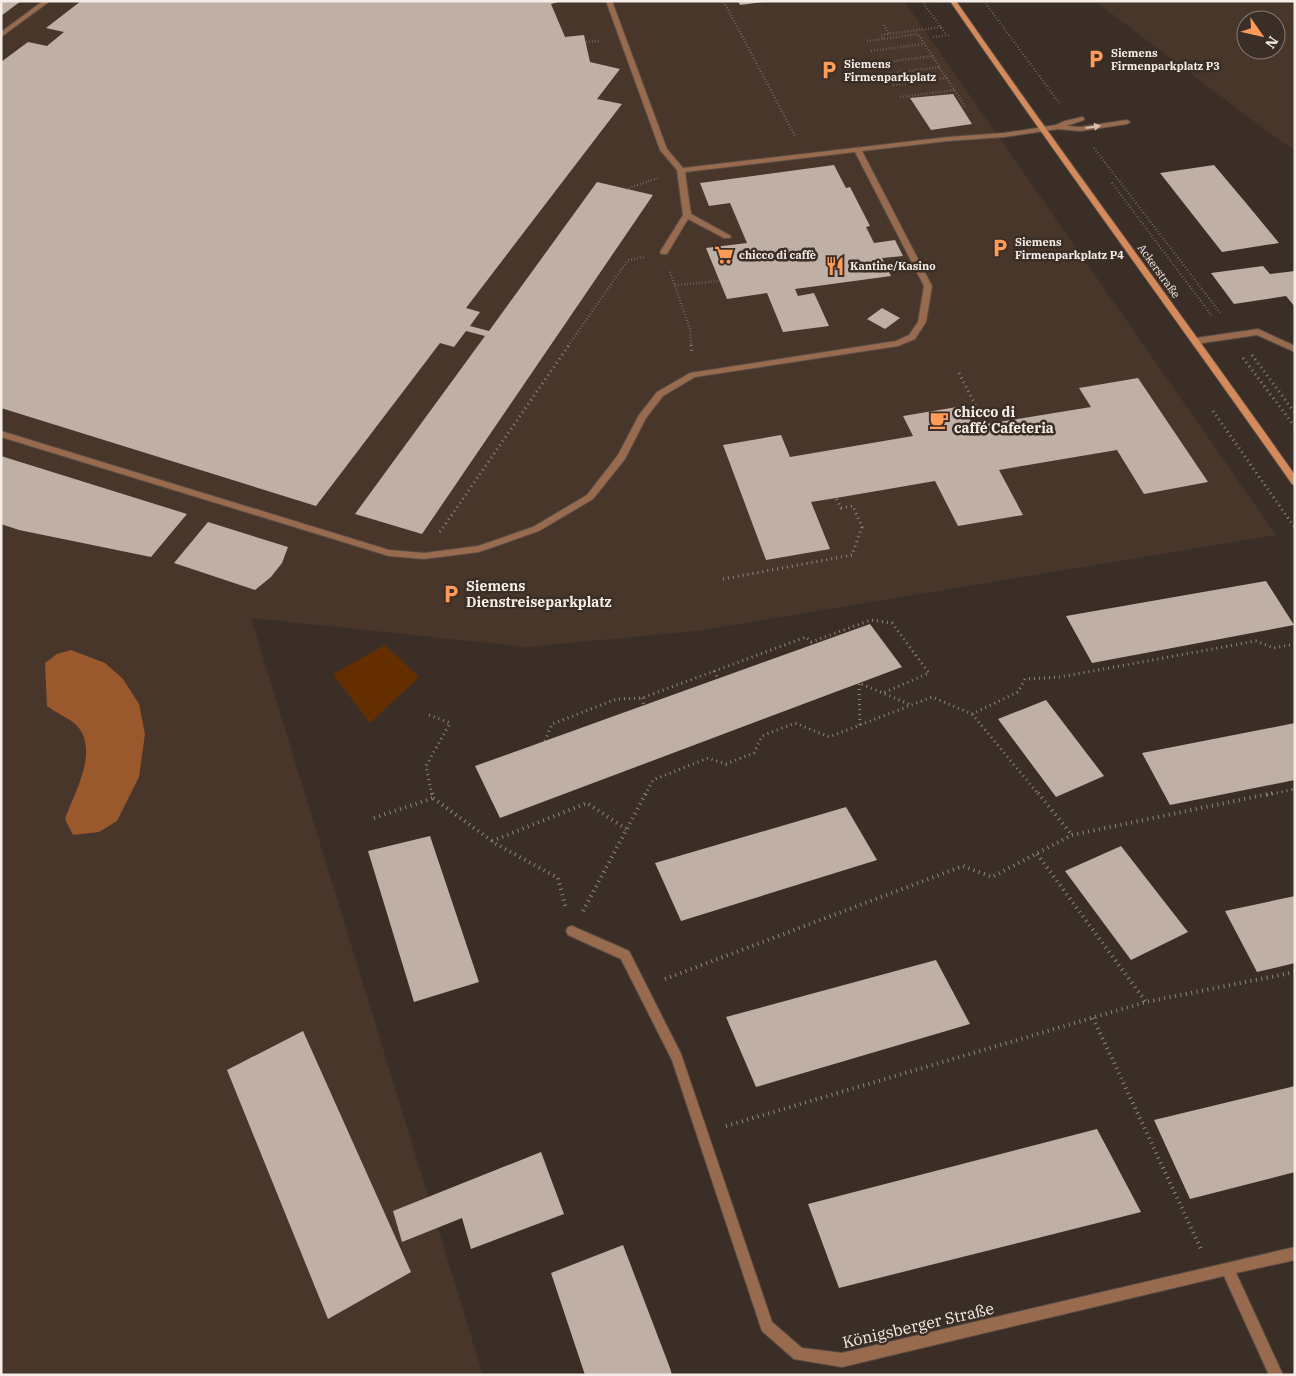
<svg xmlns="http://www.w3.org/2000/svg" width="1296" height="1376" font-family="'IBM Plex Serif',serif">
	<style>
		.built { fill: #49362b; fill-rule: evenodd }
		.green { fill: #642e00 }
		.water { fill: #99592d }
		.building { fill: #c0afa5 }
		.lines { fill: none; stroke-linecap: round; stroke-linejoin: round }
		.lane-casing { stroke: #594d45; stroke-width: 2 }
		.street-casing { stroke: #594d45; stroke-width: 2 }
		.secondary-casing { stroke: #594d45; stroke-width: 2 }
		.path-far2 { stroke: #91867f; stroke-width: 2.5; stroke-dasharray: 0.5 2.5; stroke-linecap: butt }
		.path-far1 { stroke: #91867f; stroke-width: 3; stroke-dasharray: 1 4; stroke-linecap: butt }
		.path { stroke: #91867f; stroke-width: 4; stroke-dasharray: 1 4.5; stroke-linecap: butt }
		.lane { fill: #996b4e; fill-rule: evenodd }
		.street { fill: #996b4e; fill-rule: evenodd }
		.secondary { fill: #d48a5a; fill-rule: evenodd }
		.oneway { fill: #d5c0b2 }
		.labels { text-anchor: middle; dominant-baseline: central; stroke-width: 5; stroke-linejoin: round; paint-order: stroke }
		.far-poi-label { font-size: 11px; font-weight: bold; fill: #f6ede8; stroke: #3b2e26; text-anchor: start }
		.far-street-label { font-size: 11px; fill: #f6ede8; stroke: #3b2e26 }
		.poi-label { font-size: 14px; font-weight: bold; fill: #f6ede8; stroke: #3b2e26; text-anchor: start }
		.near-street-label { font-size: 16px; fill: #f6ede8; stroke: #3b2e26 }
	</style>
	<rect width="100%" height="100%" fill="#3b2e26"/>
	<!-- built -->
	<path class="built" d="M1 1H904L1276 535 697 631 526 647 251 618 483 1375H1Z
		M1095 1H1295V151L1248 117ZM1246 20H1276V50H1246Z"/>
	<!-- green -->
	<path class="green" d="M385 645 419 677 370 723 333 674Z"/>
	<!-- water -->
	<path class="water" d="M71 650 105 663 123 679 139 704 145 734 139 777 117 821 99 832 73 835 65 819C74 793 98 754 79 728 72 719 56 713 47 706L45 663 57 654Z"/>
	<!-- building -->
	<path class="building" d="M1 1H21L1 16Z
		M81 1H562L551 4 565 37 584 35 590 62 620 69 597 99 622 104 466 308 480 312 470 326 489 331 597 182 653 195 422 534 355 514 485 336 466 331 454 347 440 343 316 506 1 408V62L28 42 47 46 64 32 46 28Z
		M738 1H763V2L740 5Z
		M953 94 972 124 931 130 910 98Z
		M834 165 846 188 850 187 870 226 866 227 874 243 895 240 903 256 882 258 891 276 795 289 798 296 814 293 829 326 783 332 767 293 727 299 706 248 747 243 730 203 709 206 700 183Z
		M1214 165 1246 203 1279 243 1222 252 1160 173Z
		M1263 266 1270 274 1295 271V307L1286 296 1234 304 1211 273Z
		M882 308 900 318 885 329 867 319Z
		M1138 378 1208 482 1144 494 1117 450 999 470 1023 515 958 526 935 481 836 498 811 502 830 549 766 560 723 445 781 435 790 457 913 436 903 416 963 406 974 426 1091 407 1079 388Z
		M1 456 187 514 151 557 19 530 1 524Z
		M208 522 288 547 282 563 271 577 255 590 174 563Z
		M1266 581 1294 625 1092 663 1066 616Z
		M870 624 902 667 500 818 475 766Z
		M1046 700 1104 776 1056 797 998 719Z
		M1295 723V780L1170 805 1142 753Z
		M846 807 877 860 681 921 655 863Z
		M430 836 479 982 414 1002 368 851Z
		M1121 846 1188 932 1131 960 1065 871Z
		M1295 896V963L1257 972 1225 911Z
		M936 960 970 1024 756 1087 726 1017Z
		M303 1031 411 1272 328 1319 227 1070Z
		M1295 1086V1172L1190 1199 1154 1120Z
		M1097 1129 1141 1212 839 1288 808 1204Z
		M541 1152 564 1214 471 1249 462 1218 402 1242 393 1211Z
		M623 1245 670 1368 672 1375H585L551 1273Z"/>
	<g class="lines">
		<!-- lane casing -->
		<g class="lane-casing">
			<path id="lane" d="M43 1H50L1 37V32Z
				M606 1H612L667 149 683 168 948 137 1004 133 1056 125 1065 121 1082 117 1084 118V120L1066 126 1080 127 1127 120 1130 122 1127 124 1080 131 1058 129 1004 137 948 141 862 151 932 286 926 322 915 339 898 346 695 377 663 396 646 418 625 459 593 499 539 531 479 552 424 559 389 556 1 437V431L389 550 424 553 478 546 533 527 587 495 618 455 639 415 657 392 690 373 896 341 909 335 918 322 924 286 855 152 685 172 691 214 731 236 730 238H724L688 219 667 254H661L660 252 683 215 677 170 660 150Z
				M1258 329 1295 346V352L1257 335 1196 344 1192 341 1196 338Z"/>
		</g>
		<!-- street casing -->
		<g class="street-casing">
			<path id="street" d="M572 926 629 951 681 1054 772 1322 802 1348 842 1353 1295 1247V1260L1236 1273 1283 1375H1269L1224 1276 842 1367 794 1359 762 1331 672 1060 621 959 568 935 566 931 568 927Z"/>
		</g>
		<!-- secondary casing -->
		<g class="secondary-casing">
			<path id="secondary" d="M950 1H956C1067 161 1183 316 1295 475V485L1292 484C1179 323 1062 164 950 1Z"/>
		</g>
		<!-- path-far2 -->
		<path class="path-far2" d="M721 1 725 4 795 136
			M922 1 945 33
			M984 1 1060 104
			M884 25 889 34
			M941 27 881 35 883 39 918 34 966 108
			M933 37 950 35
			M867 41 883 39
			M586 42 600 41
			M871 51 924 44
			M879 63 933 56
			M885 74 941 67
			M893 85 948 78
			M900 97 955 90
			M1094 148 1221 314
			M1112 183 1212 316
			M626 189 658 178
			M670 272 690 329 691 346
			M675 285 720 281
			M568 346 628 260 644 257"/>
		<!-- path-far1 -->
		<path class="path-far1" d="M691 345 692 355
			M1252 355 1295 413
			M1243 358 1295 427
			M959 373 985 424
			M1213 411 1295 528
			M440 532 569 345
			M723 579 852 555 862 527 853 506 841 508 836 498
			M714 671 718 679
			M642 698 644 705
			M972 714 1039 795
			M429 715 450 723 426 766 432 795
			M860 725 859 683 911 705
			M545 741 552 724 617 699 642 698 806 637 811 642 871 620 892 623 929 673 883 693
			M645 795 653 780 708 758 726 764 754 753 762 736 795 723 829 737 932 697 972 714 1018 692 1025 679 1060 677 1256 641 1274 648 1295 644
			M1267 795 1295 789"/>
		<!-- path -->
		<path class="path" d="M432 793 433 798 496 844 558 878 566 909
			M1038 793 1072 835
			M374 818 433 798
			M492 841 587 803 626 829
			M1037 854 1146 1002
			M583 911 646 793
			M665 979 963 866 992 877 1072 835 1273 793
			M1093 1018 1201 1249
			M726 1126 1146 1002 1295 972"/>
		<!-- lane -->
		<use href="#lane" class="lane"/>
		<!-- street -->
		<use href="#street" class="street"/>
		<!-- secondary -->
		<use href="#secondary" class="secondary"/>
	</g>
	<!-- one-way arrows -->
	<defs><path id="oneway-solid" d="M-6-.8H1V-3.2L6.5 0L1 3.2V.8H-6Z" transform="scale(1.25)"/></defs>
	<use class="oneway" href="#oneway-solid" transform="translate(1093 127) rotate(-8)"/>
	<!-- icons -->
	<defs>
		<g id="parking-bare" transform="scale(1.5)"><path d="M-3.5-5.5H1a3.5 3.5 0 0 1 0 7H-1V5.5H-3.5ZM-1-3.4V-.6H.8a1.4 1.4 0 0 0 0-2.8Z" fill="#fe9b59" stroke="#3b2e26" stroke-width="2.5" paint-order="stroke"/></g>
		<g id="supermarket-bare" transform="scale(1.5)"><path d="M-6-5.5h2.5l.6 2H6L4.5 2H-2.5L-4.4-4H-6ZM-1.5 3.2a1.3 1.3 0 1 0 .1 0ZM3 3.2a1.3 1.3 0 1 0 .1 0Z" fill="#fe9b59" stroke="#3b2e26" stroke-width="2.5" paint-order="stroke"/></g>
		<g id="restaurant-bare" transform="scale(1.5)"><path d="M-5-6h1v4h1v-4h1v4h1v-4h1v5L-1.5 .5V6h-2V.5L-5-1ZM5-6V6H3V1.5H1.5Q1.5-4 5-6Z" fill="#fe9b59" stroke="#3b2e26" stroke-width="2.5" paint-order="stroke"/></g>
		<g id="cafe-bare" transform="scale(1.5)"><path d="M-5.5-4.5H6V0H3Q3 3.5 0 3.5H-2.5Q-5.5 3.5-5.5 0ZM3-3.2v2h1.7v-2ZM-6 4.5H4V6H-6Z" fill="#fe9b59" stroke="#3b2e26" stroke-width="2.5" paint-order="stroke"/></g>
	</defs>
	<g fill-rule="evenodd">
		<use href="#parking-bare" x="1096" y="59"/>
		<use href="#parking-bare" x="829" y="70"/>
		<use href="#parking-bare" x="1000" y="248"/>
		<use href="#supermarket-bare" x="724" y="255"/>
		<use href="#restaurant-bare" x="835" y="266"/>
		<use href="#cafe-bare" x="939" y="420"/>
		<use href="#parking-bare" x="451" y="594"/>
	</g>
	<g class="labels">
		<!-- far-poi labels -->
		<g class="far-poi-label">
			<text x="1111" y="53">Siemens<tspan x="1111" dy="13">Firmenparkplatz P3</tspan></text>
			<text x="844" y="64">Siemens<tspan x="844" dy="13">Firmenparkplatz</tspan></text>
			<text x="1015" y="242">Siemens<tspan x="1015" dy="13">Firmenparkplatz P4</tspan></text>
			<text x="739" y="255">chicco di caffè</text>
			<text x="850" y="266">Kantine/Kasino</text>
		</g>
		<!-- far-street labels -->
		<g class="far-street-label">
			<text transform="translate(1159 271) rotate(54)">Ackerstraße</text>
		</g>
		<!-- poi labels -->
		<g class="poi-label">
			<text x="954" y="412">chicco di<tspan x="954" dy="16">caffé Cafeteria</tspan></text>
			<text x="466" y="586">Siemens<tspan x="466" dy="16">Dienstreiseparkplatz</tspan></text>
		</g>
		<!-- near-street labels -->
		<g class="near-street-label">
			<text transform="translate(918 1325) rotate(-13)">Königsberger Straße</text>
		</g>
	</g>
	<!-- border -->
	<rect width="1296" height="1376" fill="none" stroke="#f6ede8" stroke-width="5"/>
	<!-- north arrow -->
	<g transform="translate(1261 35) rotate(124)"><circle r="24" fill="#3b2e26" stroke="#867a74"/>
	<path d="M0-4L9 19L0 12L-9 19Z" fill="#fe9b59"/>
	<text y="-8" font-size="14" font-weight="bold" text-anchor="middle" fill="#f6ede8">N</text>
	</g>
</svg>
